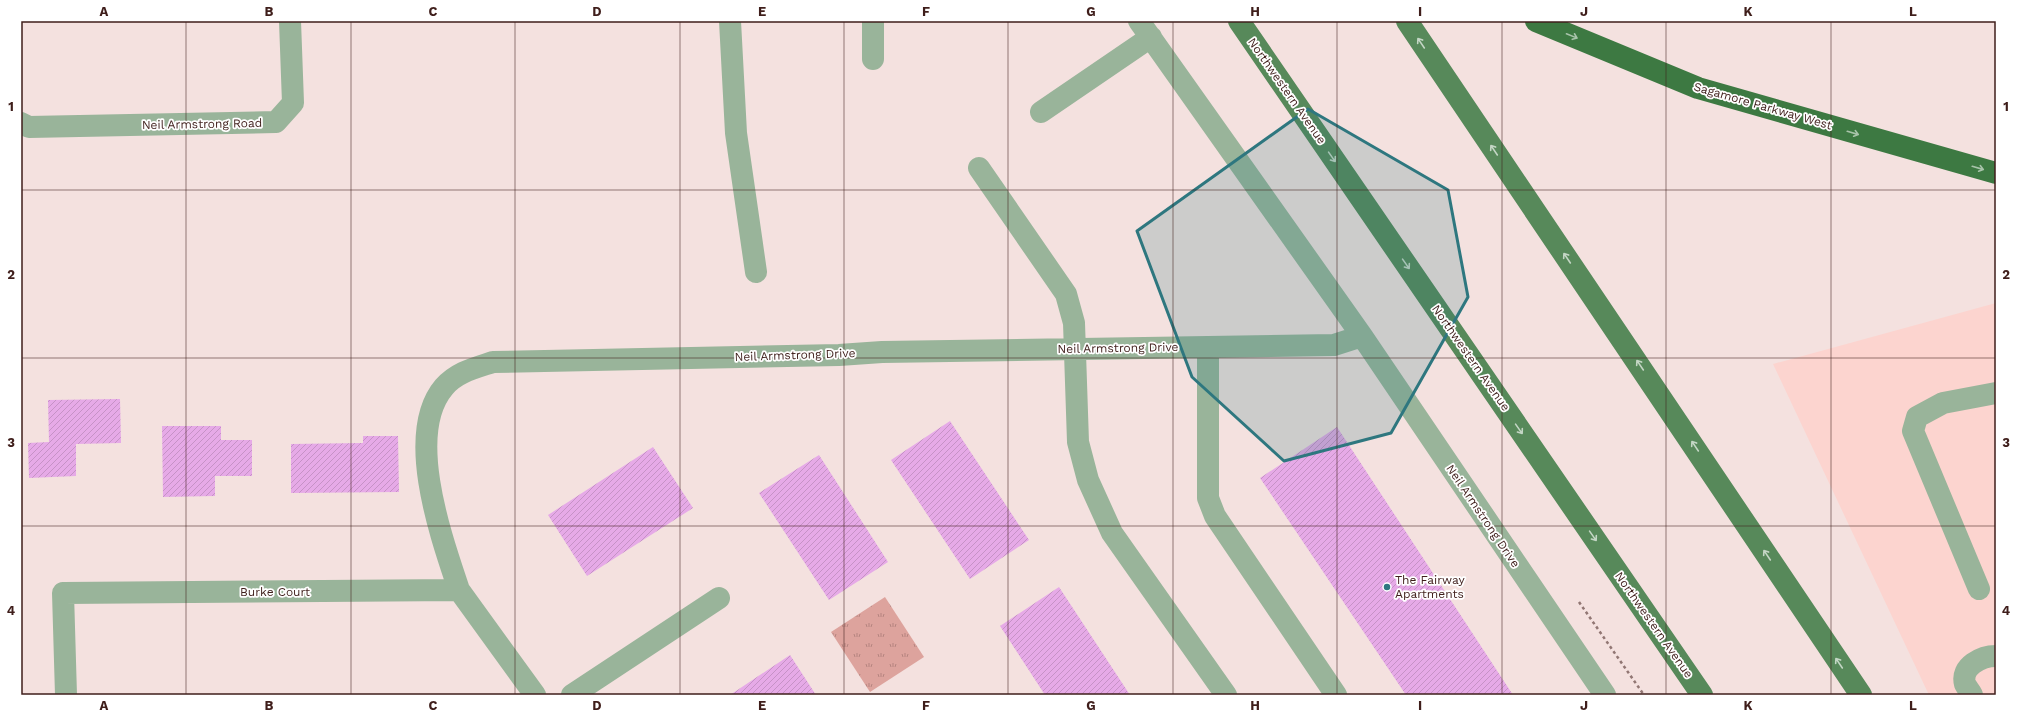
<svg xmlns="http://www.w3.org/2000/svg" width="2017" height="716" font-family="'Work Sans',sans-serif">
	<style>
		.built { fill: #fcd4cf }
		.grass { fill: url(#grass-tufts) }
		.building { fill: url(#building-hatch) }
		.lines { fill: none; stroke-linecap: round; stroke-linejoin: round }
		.path { stroke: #917673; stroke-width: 2.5; stroke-dasharray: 3 3; stroke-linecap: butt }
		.minor { stroke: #99b49a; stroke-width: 22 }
		.major { stroke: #57895a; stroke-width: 22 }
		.highway { stroke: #3d7942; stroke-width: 22 }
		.oneway { stroke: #a8c3aa }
		.oneway2 { stroke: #c4d6c5 }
		.marked { fill: #2e777f; fill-opacity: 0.2; stroke: #2e777f; stroke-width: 3; stroke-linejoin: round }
		.grid { fill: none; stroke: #3f1e1b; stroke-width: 1; stroke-opacity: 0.55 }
		.poi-dot { fill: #2e777f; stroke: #fff; stroke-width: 1.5 }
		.labels { text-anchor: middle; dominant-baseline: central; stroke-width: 3.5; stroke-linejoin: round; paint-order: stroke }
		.street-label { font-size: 12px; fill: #3f1e1b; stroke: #fff }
		.poi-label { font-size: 12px; fill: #3f1e1b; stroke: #fff; text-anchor: start }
		.neatline { fill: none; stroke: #3f1e1b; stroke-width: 1.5 }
		.grid-label { font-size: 13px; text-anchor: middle; font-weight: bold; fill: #3f1e1b }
	</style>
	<defs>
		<pattern id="grass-tufts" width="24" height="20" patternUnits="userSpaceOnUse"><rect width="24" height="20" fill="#dda39d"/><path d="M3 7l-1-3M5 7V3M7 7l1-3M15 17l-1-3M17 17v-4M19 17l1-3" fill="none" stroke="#b5847f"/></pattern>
		<pattern id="building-hatch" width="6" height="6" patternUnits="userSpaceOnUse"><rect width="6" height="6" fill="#e6aae7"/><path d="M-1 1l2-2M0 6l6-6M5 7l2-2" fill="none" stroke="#c692c6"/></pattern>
	</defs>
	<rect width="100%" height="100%" fill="#f4e1df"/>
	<!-- built -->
	<path class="built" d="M1996 303V695H1929L1773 364Z"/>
	<!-- grass -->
	<path class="grass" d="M885 597 924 657 870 692 831 632Z"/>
	<!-- building -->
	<path class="building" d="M120 399 121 443 76 444V476L29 478 28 443 49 442 48 400Z
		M950 421 1029 540 970 579 891 460Z
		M162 426H221V440H252V476H215V496L163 497Z
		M1337 427 1513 695H1406L1260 478Z
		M363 436H398L399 492 291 493V444L363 443Z
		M653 447 693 508 587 576 548 515Z
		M819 455 888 562 829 600 759 493Z
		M1059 587 1130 695H1045L1000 626Z
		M790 655 816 695H730Z"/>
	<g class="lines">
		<!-- path -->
		<path class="path" d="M1579 602 1644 695"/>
		<!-- minor -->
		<path class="minor" d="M730 21 736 133 756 272
			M873 21V59
			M1139 21 1362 336 1605 695
			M1041 112 1151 37
			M21 123 29 127 276 122 293 103 290 21
			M979 168 1066 294 1074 323 1078 442 1088 480 1112 533 1226 695
			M1208 347V498L1215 516 1336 695
			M1979 589 1913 431 1917 417 1943 403 1996 393
			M459 590C442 539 404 434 444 387 457 372 475 368 493 362L839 355 882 352 1334 345 1362 336
			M66 695 63 593 459 590 535 695
			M572 695 719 598
			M1972 695C1970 691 1967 688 1965 684 1960 666 1982 656 1996 656"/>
		<!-- major -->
		<path class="major" d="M1239 21 1702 695
			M1407 21 1861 695"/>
		<!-- highway -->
		<path class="highway" d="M1536 21 1698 88 1996 173"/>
	</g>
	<!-- one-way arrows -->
	<defs><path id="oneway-shaft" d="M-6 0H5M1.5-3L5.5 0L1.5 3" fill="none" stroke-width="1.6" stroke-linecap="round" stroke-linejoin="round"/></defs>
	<g class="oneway">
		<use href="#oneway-shaft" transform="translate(1572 36) rotate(22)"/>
		<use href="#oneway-shaft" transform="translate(1853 133) rotate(16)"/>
		<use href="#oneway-shaft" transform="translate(1978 168) rotate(16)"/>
	</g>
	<g class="oneway2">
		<use href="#oneway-shaft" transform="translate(1421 43) rotate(-124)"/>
		<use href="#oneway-shaft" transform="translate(1494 150) rotate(-124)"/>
		<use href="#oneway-shaft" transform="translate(1332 157) rotate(55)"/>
		<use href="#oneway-shaft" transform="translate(1567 258) rotate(-124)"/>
		<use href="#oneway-shaft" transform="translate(1406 264) rotate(55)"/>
		<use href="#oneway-shaft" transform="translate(1640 365) rotate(-124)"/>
		<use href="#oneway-shaft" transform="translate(1519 429) rotate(55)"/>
		<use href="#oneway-shaft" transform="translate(1695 446) rotate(-124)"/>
		<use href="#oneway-shaft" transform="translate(1593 536) rotate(55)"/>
		<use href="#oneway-shaft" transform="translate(1767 555) rotate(-124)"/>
		<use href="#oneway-shaft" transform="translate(1839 663) rotate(-124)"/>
	</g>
	<!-- marked area -->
	<path class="marked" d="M1308 109 1448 190 1468 297 1391 433 1284 461 1192 377 1137 231Z"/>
	<!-- grid -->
	<path class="grid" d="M186 21V695M351 21V695M515 21V695M680 21V695M844 21V695M1008 21V695M1173 21V695M1337 21V695M1502 21V695M1666 21V695M1831 21V695M21 190H1996M21 358H1996M21 526H1996"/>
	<!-- markers -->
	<circle class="poi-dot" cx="1387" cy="587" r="4"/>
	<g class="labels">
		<!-- street labels -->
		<g class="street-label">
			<text transform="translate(1287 91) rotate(55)">Northwestern Avenue</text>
			<text transform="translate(1763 106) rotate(16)">Sagamore Parkway West</text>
			<text transform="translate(202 124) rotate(-1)">Neil Armstrong Road</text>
			<text transform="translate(1118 348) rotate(-1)">Neil Armstrong Drive</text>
			<text transform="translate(795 355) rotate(-2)">Neil Armstrong Drive</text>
			<text transform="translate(1471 358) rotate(55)">Northwestern Avenue</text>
			<text transform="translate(1483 516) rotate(56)">Neil Armstrong Drive</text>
			<text x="275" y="592">Burke Court</text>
			<text transform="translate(1654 625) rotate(55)">Northwestern Avenue</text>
		</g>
		<!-- poi labels -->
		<g class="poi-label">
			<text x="1395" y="580">The Fairway<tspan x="1395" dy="14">Apartments</tspan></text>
		</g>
	</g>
	<!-- border -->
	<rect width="2017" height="716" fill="none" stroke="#ffffff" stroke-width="44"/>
	<rect x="22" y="22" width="1973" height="672" class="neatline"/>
	<g class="grid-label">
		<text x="104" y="16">A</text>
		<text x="269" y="16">B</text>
		<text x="433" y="16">C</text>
		<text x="597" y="16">D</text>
		<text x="762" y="16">E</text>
		<text x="926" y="16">F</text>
		<text x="1091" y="16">G</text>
		<text x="1255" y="16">H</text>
		<text x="1420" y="16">I</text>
		<text x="1584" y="16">J</text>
		<text x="1748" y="16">K</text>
		<text x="1913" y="16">L</text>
		<text x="11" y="111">1</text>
		<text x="2006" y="111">1</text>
		<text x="11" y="279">2</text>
		<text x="2006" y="279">2</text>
		<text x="11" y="447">3</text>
		<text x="2006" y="447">3</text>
		<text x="11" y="615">4</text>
		<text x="2006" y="615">4</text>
		<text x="104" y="710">A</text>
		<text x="269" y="710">B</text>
		<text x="433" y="710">C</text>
		<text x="597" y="710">D</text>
		<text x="762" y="710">E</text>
		<text x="926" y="710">F</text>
		<text x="1091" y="710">G</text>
		<text x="1255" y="710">H</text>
		<text x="1420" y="710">I</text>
		<text x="1584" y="710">J</text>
		<text x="1748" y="710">K</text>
		<text x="1913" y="710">L</text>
	</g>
</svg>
